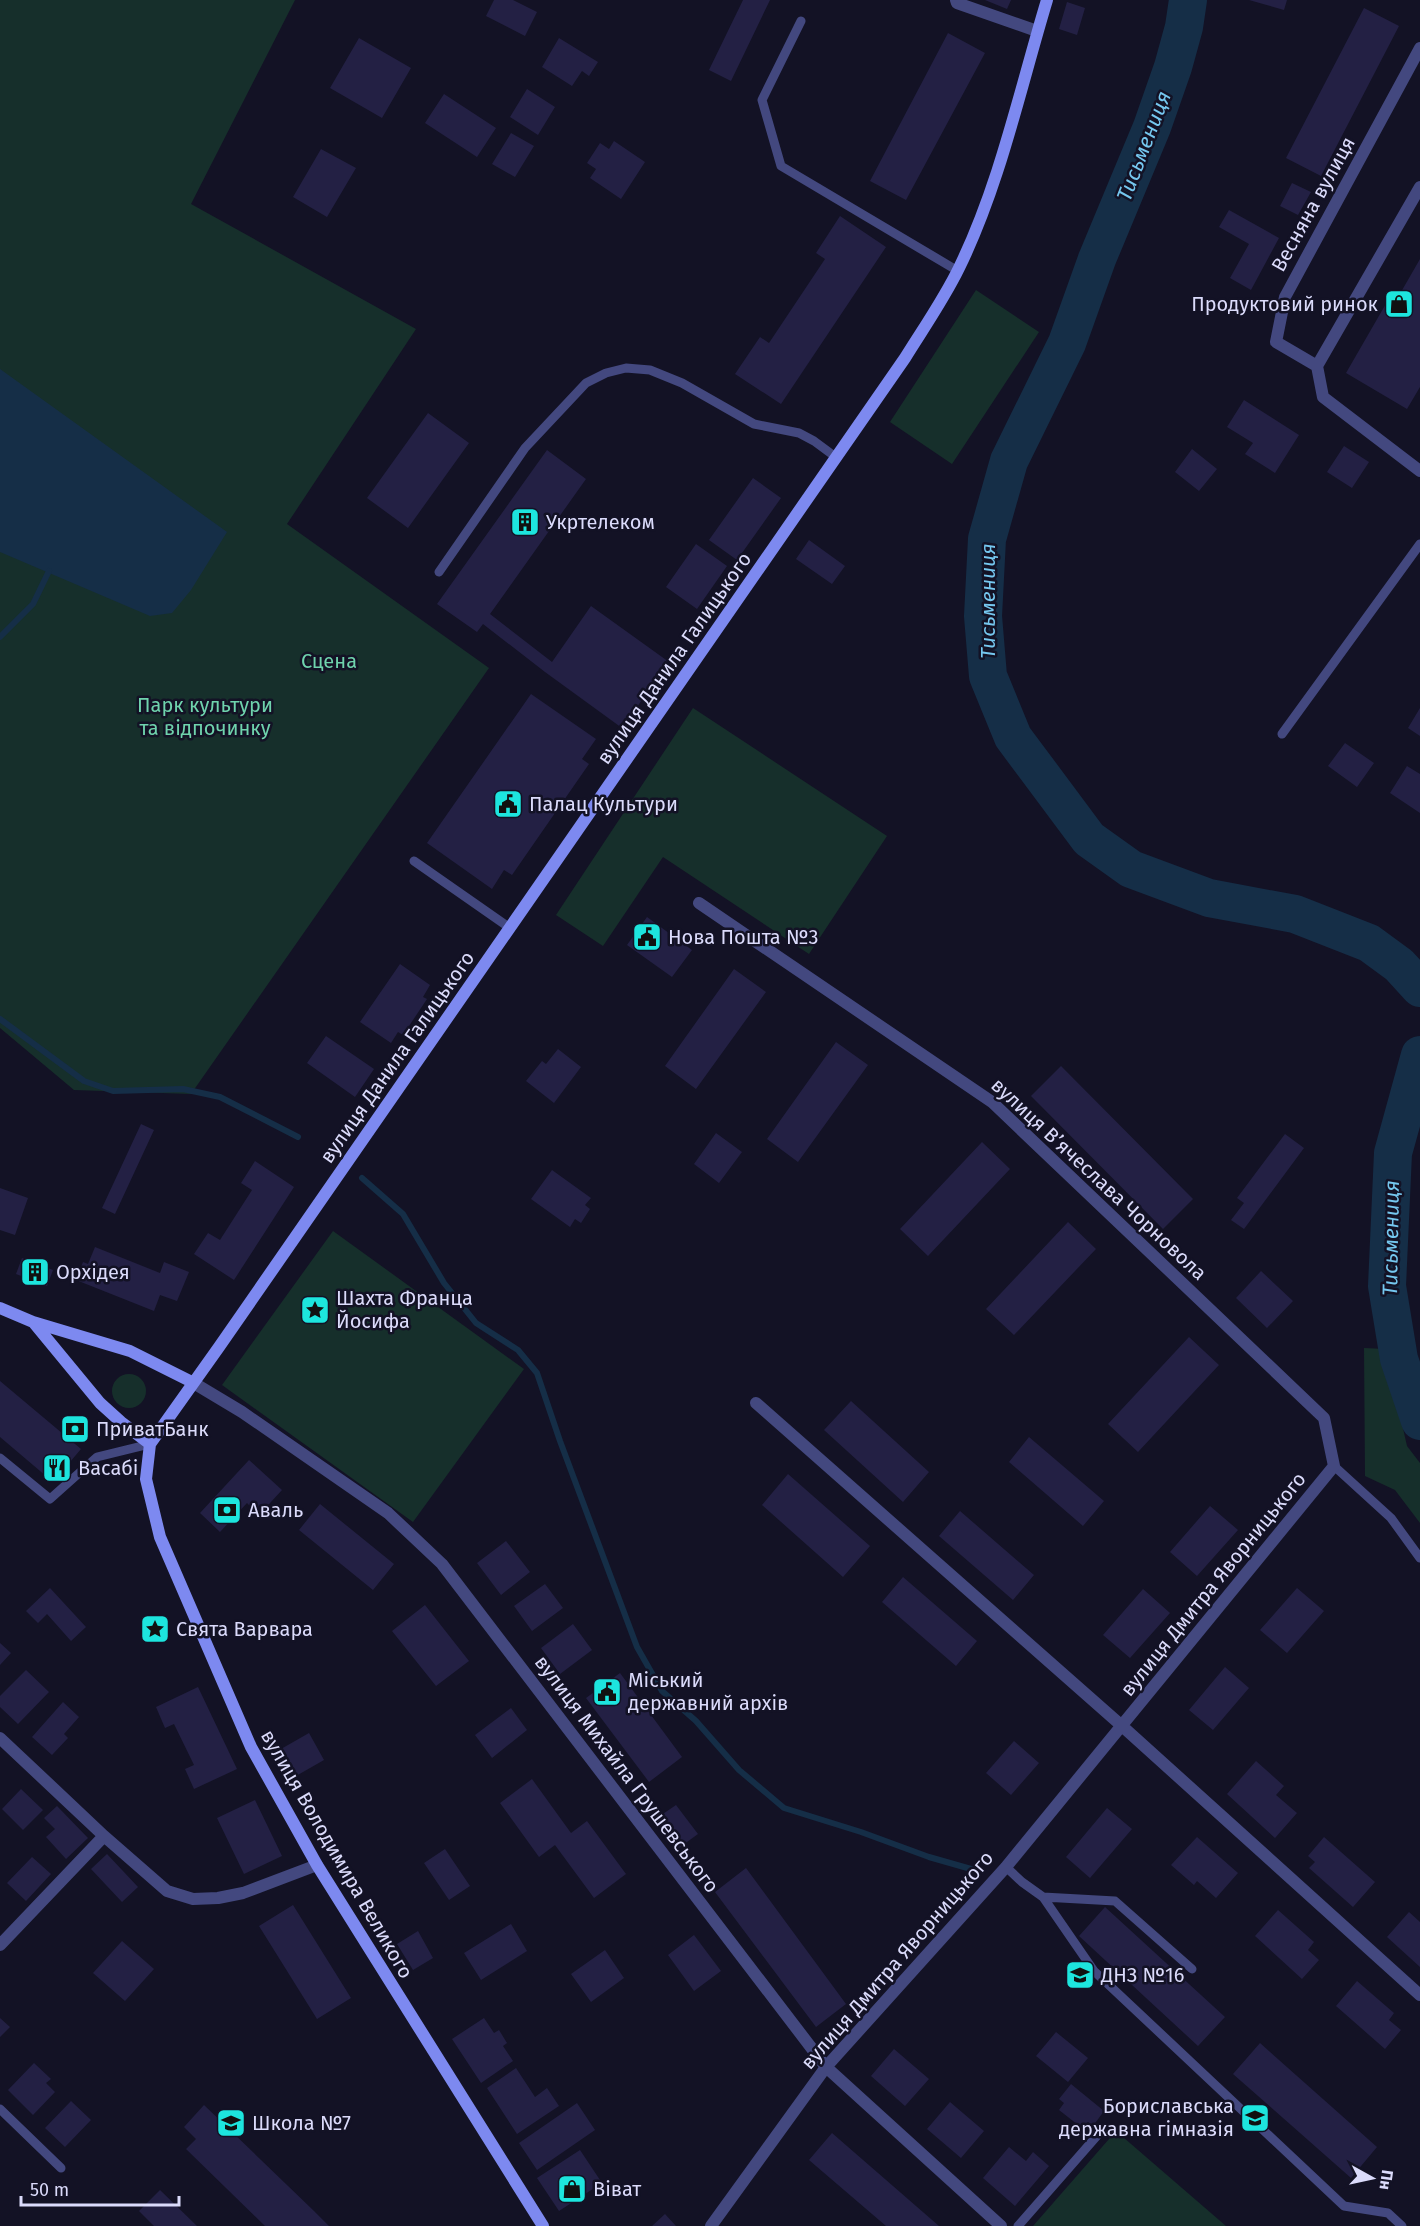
<svg xmlns="http://www.w3.org/2000/svg" width="1420" height="2226" font-family="'Fira Sans',sans-serif">
	<style>
		.green { fill: #162f2b }
		.water { fill: #152e47 }
		.lines { fill: none; stroke-linecap: round; stroke-linejoin: round }
		.stream { stroke: #152e47; stroke-width: 6 }
		.river { stroke: #152e47; stroke-width: 38 }
		.building { fill: #232044 }
		.lane { stroke: #43487f; stroke-width: 9 }
		.street { stroke: #43487f; stroke-width: 12 }
		.secondary { stroke: #7d89f0; stroke-width: 12 }
		.labels { text-anchor: middle; dominant-baseline: central; stroke-width: 5; stroke-linejoin: round; paint-order: stroke }
		.street-label { font-size: 20px; fill: #dbdbfb; stroke: #131225 }
		.poi-label { font-size: 20px; fill: #dbdbfb; stroke: #131225; text-anchor: start }
		.park-label { font-size: 20px; fill: #6fd3ad; stroke: #131225 }
		.water-label { font-size: 21px; font-style: italic; fill: #75c7ef; stroke: #131225 }
	</style>
	<rect width="100%" height="100%" fill="#131225"/>
	<!-- green -->
	<path class="green" d="M0 0H295L191 204 416 329 287 524 489 668 191 1094 74 1090 0 1028Z
		M976 290 1039 332 952 464 890 422Z
		M693 708 887 836 809 954 663 857 603 946 556 915Z
		M333 1231 524 1369 413 1522 222 1385Z
		M1364 1348 1385 1349 1407 1446 1420 1463V1523L1395 1490 1365 1476Z
		M112 1391a17 17 0 1 1 34 0a17 17 0 1 1-34 0Z
		M1116 2131 1226 2226H1033Z"/>
	<!-- water -->
	<path class="water" d="M0 369 227 532 191 590 172 613 150 616 0 552Z"/>
	<g class="lines">
		<!-- stream -->
		<path class="stream" d="M0 637 33 604 49 571
			M0 1019 84 1081 113 1091 183 1089 220 1097 298 1137
			M362 1178 403 1214 444 1283 476 1323 518 1350 537 1373 560 1441 637 1647 662 1691 696 1721 739 1770 784 1808 861 1832 929 1857 978 1871"/>
		<!-- river -->
		<path class="river" d="M1188 0 1184 27 1173 67 1152 127 1097 259 1067 343 1009 461 987 539 983 616 988 676 1013 737 1089 839 1131 869 1209 898 1295 914 1369 943 1399 965 1420 988
			M1420 1055 1393 1153 1387 1286 1399 1359 1420 1421"/>
	</g>
	<!-- building -->
	<path class="building" d="M494 0H513L537 12 525 36 486 16Z
		M743 0H770L731 81 709 70Z
		M985 0H1011L1007 9Z
		M1249 0H1287L1284 10Z
		M1067 2 1085 8 1077 35 1059 29Z
		M1364 8 1399 26 1321 176 1286 158Z
		M948 33 985 53 906 200 870 181Z
		M359 38 411 68 382 118 330 88Z
		M559 38 598 62 589 76 582 71 572 86 542 67Z
		M527 89 555 107 538 135 510 117Z
		M444 94 496 128 477 157 425 123Z
		M511 133 534 146 515 177 492 164Z
		M614 141 645 162 621 199 590 178 596 169 587 163 600 143 609 149Z
		M321 149 356 168 327 217 293 197Z
		M1292 183 1311 192 1298 215 1280 206Z
		M1229 210 1279 238 1251 290 1230 278 1249 244 1219 227Z
		M840 216 886 247 781 404 735 374 760 337 769 343 825 259 816 253Z
		M1420 259V387L1407 409 1346 373 1391 295 1397 299Z
		M1244 400 1299 435 1275 473 1245 454 1253 443 1227 427Z
		M428 413 469 443 408 528 367 498Z
		M1344 446 1369 462 1352 488 1327 472Z
		M1192 449 1217 469 1199 491 1175 472Z
		M547 450 586 479 490 614 552 662 591 606 669 662 622 728 545 672 483 624 477 632 437 604Z
		M753 478 781 498 737 560 709 540Z
		M809 540 845 566 832 584 796 559Z
		M696 544 727 566 697 609 666 587Z
		M531 694 596 739 582 759 589 764 512 875 504 870 492 889 427 843Z
		M1420 708V736L1408 728Z
		M1345 743 1374 763 1357 787 1328 766Z
		M1407 766 1420 774V813L1390 793Z
		M647 917 692 950 672 977 627 945Z
		M400 964 430 985 423 997 427 999 403 1035 398 1032 391 1043 360 1022Z
		M734 969 766 992 696 1089 665 1066Z
		M326 1036 374 1069 355 1097 307 1063Z
		M836 1042 868 1065 798 1162 767 1139Z
		M558 1049 581 1067 554 1103 526 1081 542 1061 546 1064Z
		M1061 1066 1193 1199 1163 1229 1031 1096Z
		M141 1124 154 1130 115 1214 102 1208Z
		M716 1133 742 1152 719 1183 694 1164Z
		M1285 1134 1304 1148 1244 1229 1231 1220 1244 1203 1237 1198Z
		M982 1142 1010 1169 928 1256 900 1229Z
		M255 1161 294 1187 234 1280 194 1254 208 1233 220 1240 252 1190 241 1183Z
		M552 1170 591 1198 585 1205 590 1209 581 1223 575 1219 570 1227 531 1199Z
		M0 1188 28 1198 15 1235 0 1230Z
		M1068 1222 1096 1249 1014 1335 986 1309Z
		M95 1247 160 1273 164 1262 189 1272 177 1301 160 1295 154 1311 76 1280 83 1262 88 1264Z
		M22 1258 53 1270 47 1286 16 1274Z
		M1261 1271 1293 1301 1267 1328 1236 1298Z
		M1189 1337 1219 1365 1138 1452 1108 1424Z
		M0 1381 81 1449 53 1482 0 1437Z
		M851 1401 929 1472 903 1502 824 1430Z
		M1029 1437 1104 1501 1083 1526 1009 1462Z
		M249 1460 282 1490 259 1515 247 1503 220 1532 200 1513Z
		M788 1474 870 1546 843 1577 762 1505Z
		M320 1504 394 1564 373 1590 299 1530Z
		M1210 1506 1238 1530 1197 1576 1170 1552Z
		M960 1511 1034 1575 1013 1600 939 1536Z
		M506 1541 530 1572 501 1595 477 1563Z
		M903 1577 977 1641 956 1666 882 1602Z
		M545 1584 563 1608 532 1631 514 1606Z
		M50 1588 86 1627 71 1641 47 1614 38 1623 26 1611Z
		M1297 1588 1324 1611 1287 1653 1260 1630Z
		M1143 1589 1170 1613 1130 1658 1103 1635Z
		M425 1605 469 1661 436 1686 392 1631Z
		M573 1624 592 1650 560 1674 541 1648Z
		M0 1643 11 1653 0 1665Z
		M1225 1667 1249 1688 1213 1730 1189 1710Z
		M26 1670 49 1692 18 1724 0 1707V1696Z
		M620 1673 682 1757 649 1782 586 1698Z
		M198 1687 237 1769 194 1789 185 1769 194 1765 174 1724 165 1728 156 1707Z
		M63 1702 79 1717 64 1734 68 1738 52 1755 32 1737Z
		M511 1708 527 1730 492 1758 475 1735Z
		M309 1733 324 1760 296 1776 281 1749Z
		M1014 1741 1039 1763 1011 1795 986 1773Z
		M1256 1761 1284 1786 1276 1795 1297 1813 1275 1838 1227 1794Z
		M532 1779 571 1833 587 1821 626 1874 594 1898 555 1845 539 1857 500 1803Z
		M21 1789 43 1810 23 1830 2 1809Z
		M255 1800 282 1856 244 1874 217 1818Z
		M676 1805 698 1834 676 1850 654 1820Z
		M57 1806 88 1838 66 1859 46 1837 55 1829 44 1818Z
		M1107 1808 1132 1829 1090 1878 1066 1857Z
		M1197 1837 1238 1873 1216 1898 1197 1881 1194 1885 1171 1865Z
		M1324 1837 1375 1882 1353 1907 1309 1868 1315 1862 1308 1856Z
		M445 1849 470 1886 449 1900 424 1863Z
		M107 1854 138 1887 122 1902 91 1869Z
		M32 1857 51 1874 26 1901 7 1883Z
		M746 1868 846 2004 816 2027 715 1892Z
		M293 1905 351 1998 317 2019 259 1926Z
		M1105 1907 1225 2017 1198 2046 1079 1936Z
		M1278 1910 1314 1942 1308 1950 1319 1960 1302 1979 1255 1936Z
		M1409 1912 1420 1922V1967L1387 1937Z
		M511 1924 527 1951 481 1980 464 1953Z
		M418 1931 433 1958 413 1970 397 1944Z
		M694 1935 721 1971 694 1991 668 1955Z
		M122 1941 154 1969 125 2001 93 1973Z
		M605 1950 624 1978 591 2002 571 1974Z
		M1357 1981 1394 2013 1389 2020 1401 2030 1385 2049 1336 2006Z
		M0 2018 10 2027 0 2037Z
		M484 2018 494 2033 499 2030 507 2043 503 2046 513 2061 481 2083 452 2039Z
		M1056 2032 1088 2058 1068 2082 1036 2056Z
		M1260 2043 1377 2147 1351 2178 1233 2074Z
		M894 2049 929 2079 905 2106 871 2076Z
		M34 2063 51 2079 46 2083 55 2092 33 2115 8 2090Z
		M516 2068 535 2097 547 2088 559 2106 517 2134 487 2088Z
		M1071 2084 1104 2111 1093 2126 1088 2122 1082 2128 1059 2110 1064 2103 1059 2099Z
		M71 2101 91 2120 65 2147 45 2128Z
		M950 2102 984 2131 961 2158 927 2129Z
		M577 2103 595 2130 537 2170 519 2143Z
		M204 2105 314 2211 329 2226H265L186 2149 196 2139 184 2127Z
		M832 2133 939 2226H886L809 2160Z
		M1009 2147 1026 2161 1033 2152 1049 2166 1015 2206 983 2178Z
		M580 2150 602 2183 559 2211 537 2178Z
		M160 2190 197 2226H154L139 2211Z
		M665 2214 676 2226H652Z"/>
	<g class="lines">
		<!-- lane -->
		<path class="lane" d="M801 21 762 100 781 166 958 271
			M439 572 525 448 586 383 606 373 626 368 650 370 682 383 754 424 799 433 814 441 837 458
			M1282 734 1420 544
			M414 861 510 928
			M0 1458 50 1499 97 1457 150 1444
			M1334 1466 1391 1518 1420 1558
			M1006 1867 1022 1882 1043 1897 1094 1971 1344 2206 1388 2213 1402 2226
			M1043 1897 1115 1901 1192 1969
			M0 2109 61 2168
			M1018 2226 1102 2130"/>
		<!-- street -->
		<path class="street" d="M956 0 957 3 1037 31
			M1420 187 1317 366 1323 397 1420 471
			M1317 366 1276 342 1285 297 1420 48
			M699 903 992 1102 1324 1418 1334 1466 1006 1867 826 2067 711 2226
			M192 1382 242 1412 388 1513 442 1564 826 2067 1001 2226
			M756 1403 1122 1726 1420 1995
			M0 1738 104 1836 167 1891 193 1899 218 1898 243 1893 317 1865
			M0 1945 104 1836"/>
		<!-- secondary -->
		<path class="secondary" d="M0 1308 33 1322 130 1351 192 1382
			M34 1323 100 1403 121 1422 150 1444
			M543 2226 317 1865 251 1747 160 1537 146 1479 150 1444 219 1347 905 358C923 329 944 299 959 268 1000 184 1020 89 1047 0"/>
	</g>
	<!-- icons -->
	<defs>
		<g id="shop-square" transform="scale(1.5)"><rect x="-9" y="-9" width="18" height="18" rx="4" fill="#1de5de" stroke="#131225"/><path d="M-5-2.5h2.3a2.7 3.5 0 0 1 5.4 0H5L5.5 6h-11ZM-1.5-2.5h3a1.5 2.3 0 0 0-3 0Z" fill="#111"/></g>
		<g id="building-square" transform="scale(1.5)"><rect x="-9" y="-9" width="18" height="18" rx="4" fill="#1de5de" stroke="#131225"/><path d="M-4-6H4V6H1V3H-1V6H-4ZM-2.5-4.3h1.7v1.8h-1.7ZM.8-4.3h1.7v1.8H.8ZM-2.5-1h1.7V.8h-1.7ZM.8-1h1.7V.8H.8Z" fill="#111"/></g>
		<g id="civic-square" transform="scale(1.5)"><rect x="-9" y="-9" width="18" height="18" rx="4" fill="#1de5de" stroke="#131225"/><path d="M-.6-6.5H3V-4.5H.6V-3L4-1V1h2V6H-6V1h2V-1L-.6-3ZM-1.2 2.5V6h2.4V2.5Z" fill="#111"/></g>
		<g id="sight-square" transform="scale(1.5)"><rect x="-9" y="-9" width="18" height="18" rx="4" fill="#1de5de" stroke="#131225"/><path d="M0-6L1.8-2.2L6-1.7L2.9 1.2L3.7 5.4L0 3.3L-3.7 5.4L-2.9 1.2L-6-1.7L-1.8-2.2Z" fill="#111"/></g>
		<g id="bank-square" transform="scale(1.5)"><rect x="-9" y="-9" width="18" height="18" rx="4" fill="#1de5de" stroke="#131225"/><path d="M-6-4H6V4H-6ZM0-2.3a2.3 2.3 0 1 0 0 4.6a2.3 2.3 0 1 0 0-4.6Z" fill="#111"/></g>
		<g id="restaurant-square" transform="scale(1.5)"><rect x="-9" y="-9" width="18" height="18" rx="4" fill="#1de5de" stroke="#131225"/><path d="M-5-6h1v4h1v-4h1v4h1v-4h1v5L-1.5 .5V6h-2V.5L-5-1ZM5-6V6H3V1.5H1.5Q1.5-4 5-6Z" fill="#111"/></g>
		<g id="school-square" transform="scale(1.5)"><rect x="-9" y="-9" width="18" height="18" rx="4" fill="#1de5de" stroke="#131225"/><path d="M0-5L7-2L0 1L-7-2ZM-4 1L0 2.5L4 1V4Q0 6-4 4Z" fill="#111"/></g>
	</defs>
	<g fill-rule="evenodd">
		<use href="#shop-square" x="1399" y="304"/>
		<use href="#building-square" x="525" y="522"/>
		<use href="#civic-square" x="508" y="804"/>
		<use href="#civic-square" x="647" y="937"/>
		<use href="#building-square" x="35" y="1272"/>
		<use href="#sight-square" x="315" y="1310"/>
		<use href="#bank-square" x="75" y="1429"/>
		<use href="#restaurant-square" x="57" y="1468"/>
		<use href="#bank-square" x="227" y="1510"/>
		<use href="#sight-square" x="155" y="1629"/>
		<use href="#civic-square" x="607" y="1692"/>
		<use href="#school-square" x="1080" y="1975"/>
		<use href="#school-square" x="1255" y="2118"/>
		<use href="#school-square" x="231" y="2123"/>
		<use href="#shop-square" x="572" y="2189"/>
	</g>
	<g class="labels">
		<!-- street labels -->
		<g class="street-label">
			<text transform="translate(1313 204) rotate(-61)">Весняна вулиця</text>
			<text transform="translate(674 658) rotate(-55)">вулиця Данила Галицького</text>
			<text transform="translate(397 1057) rotate(-55)">вулиця Данила Галицького</text>
			<text transform="translate(1099 1179) rotate(43)">вулиця Вʼячеслава Чорновола</text>
			<text transform="translate(1213 1584) rotate(-51)">вулиця Дмитра Яворницького</text>
			<text transform="translate(627 1774) rotate(53)">вулиця Михайла Грушевського</text>
			<text transform="translate(337 1854) rotate(60)">вулиця Володимира Великого</text>
			<text transform="translate(897 1960) rotate(-49)">вулиця Дмитра Яворницького</text>
		</g>
		<!-- poi labels -->
		<g class="poi-label">
			<text x="1378" y="304" text-anchor="end">Продуктовий ринок</text>
			<text x="546" y="522">Укртелеком</text>
			<text x="529" y="804">Палац Культури</text>
			<text x="668" y="937">Нова Пошта №3</text>
			<text x="56" y="1272">Орхідея</text>
			<text x="336" y="1298">Шахта Франца<tspan x="336" dy="23">Йосифа</tspan></text>
			<text x="96" y="1429">ПриватБанк</text>
			<text x="78" y="1468">Васабі</text>
			<text x="248" y="1510">Аваль</text>
			<text x="176" y="1629">Свята Варвара</text>
			<text x="628" y="1680">Міський<tspan x="628" dy="23">державний архів</tspan></text>
			<text x="1101" y="1975">ДНЗ №16</text>
			<text x="1234" y="2106" text-anchor="end">Бориславська<tspan x="1234" dy="23">державна гімназія</tspan></text>
			<text x="252" y="2123">Школа №7</text>
			<text x="593" y="2189">Віват</text>
		</g>
		<!-- park labels -->
		<g class="park-label">
			<text x="329" y="661">Сцена</text>
			<text x="205" y="705">Парк культури<tspan x="205" dy="23">та відпочинку</tspan></text>
		</g>
		<!-- water labels -->
		<g class="water-label">
			<text transform="translate(1144 146) rotate(-69)">Тисьмениця</text>
			<text transform="translate(988 601) rotate(-90)">Тисьмениця</text>
			<text transform="translate(1391 1238) rotate(-89)">Тисьмениця</text>
		</g>
	</g>
	<!-- north arrow -->
	<g transform="translate(1372 2178) rotate(98)" stroke="#131225" stroke-width="4.5" paint-order="stroke">
	<path d="M0-4.5L10 22L0 15L-10 22Z" fill="#dbdbfb"/>
	<text y="-9" font-size="16" font-weight="bold" text-anchor="middle" fill="#dbdbfb">Пн</text>
	</g>
	<!-- scale -->
	<path d="M21 2196v9h158v-9" fill="none" stroke="#dbdbfb" stroke-width="3"/>
	<text x="30" y="2196" font-size="18" fill="#dbdbfb" stroke="#131225" stroke-width="4.5" paint-order="stroke">50 m</text>
</svg>
